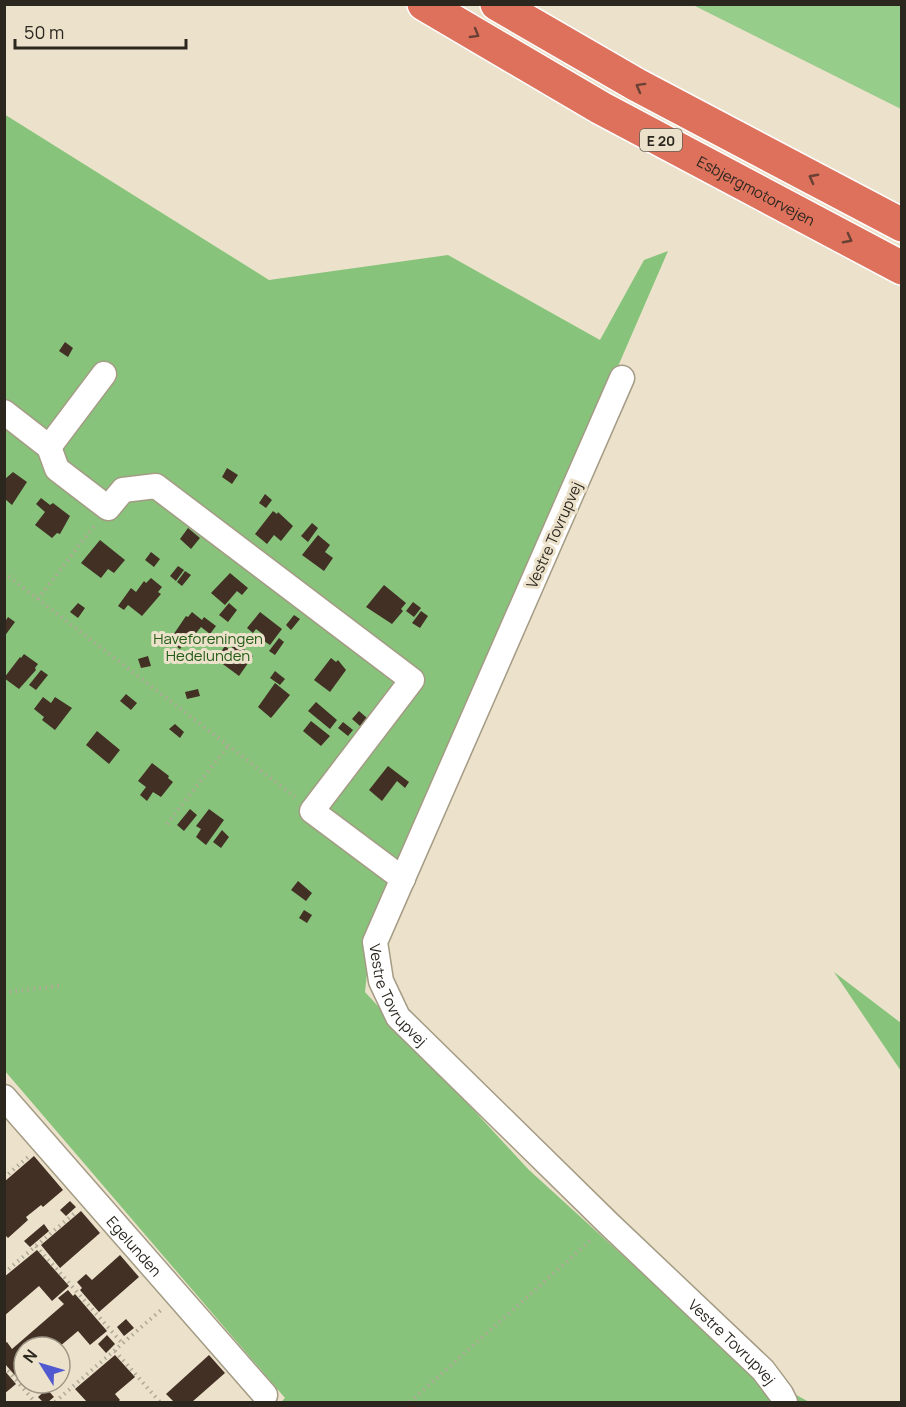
<svg xmlns="http://www.w3.org/2000/svg" width="906" height="1407" font-family="Manrope,sans-serif">
	<style>
		.green { fill: #96cd8b }
		.forest { fill: #87c37b }
		.building { fill: #423025 }
		.lines { fill: none; stroke-linecap: round; stroke-linejoin: round }
		.minor-casing { stroke: #a49b85; stroke-width: 27 }
		.highway-casing { stroke: #fff; stroke-width: 36 }
		.path { stroke: #b0a896; stroke-width: 4; stroke-dasharray: 1.5 4.5; stroke-linecap: butt }
		.minor { stroke: #fff; stroke-width: 24 }
		.highway { stroke: #dd715c; stroke-width: 33 }
		.oneway { stroke: #694134 }
		.labels { text-anchor: middle; dominant-baseline: central; stroke-width: 6; stroke-linejoin: round; paint-order: stroke }
		.shield { fill: #ece2cb; stroke: #655f53; stroke-width: 1.5 }
		.shield-label { font-size: 14px; font-weight: bold; fill: #2b271f }
		.street-label { font-size: 15px; fill: #2b271f; stroke: #ece2cb }
		.park-label { font-size: 15px; fill: #225c15; stroke: #ece2cb }
	</style>
	<rect width="100%" height="100%" fill="#ece2cb"/>
	<!-- green -->
	<path class="green" d="M693 5H901V109Z"/>
	<!-- forest -->
	<path class="forest" d="M4 114 269 280 448 255 600 340 644 260 668 251 371 936 365 992 528 1169 744 1366 809 1402H281L285 1398 5 1071Z
		M834 972 901 1023V1071Z"/>
	<!-- building -->
	<path class="building" d="M65 342 73 348 68 357 59 351Z
		M227 468 238 475 232 484 222 477Z
		M13 472 27 482 12 505 5 499V479Z
		M265 494 272 500 266 508 259 503Z
		M41 498 50 505 53 503 70 516 60 534 57 533 52 538 35 525 45 512 36 504Z
		M273 511 277 514 278 512 293 526 281 541 274 535 267 544 255 534Z
		M312 523 318 528 308 542 301 536Z
		M188 528 200 538 191 549 180 539Z
		M318 535 330 545 325 552 333 558 324 571 302 555Z
		M100 540 125 560 114 573 108 569 101 578 81 563Z
		M151 552 160 559 154 567 145 560Z
		M178 566 184 570 176 581 170 576Z
		M185 571 191 575 182 586 177 582Z
		M230 573 248 588 242 595 237 591 225 605 211 593Z
		M151 578 162 587 158 592 161 594 142 616 128 605 124 610 118 606 131 588 136 592 144 581 146 583Z
		M384 585 406 603 401 609 403 611 392 624 366 607Z
		M413 602 421 608 414 617 406 611Z
		M78 603 85 608 78 618 70 612Z
		M229 603 237 610 228 622 219 615Z
		M421 611 428 616 420 628 412 623Z
		M192 612 202 620 204 617 216 626 210 634 201 627 189 642 187 640 180 649 169 641 186 616 188 617Z
		M260 612 282 629 270 645 261 639 264 635 256 629 253 633 247 628Z
		M294 615 300 619 291 630 286 625Z
		M8 617 15 622 4 637V623Z
		M279 638 284 642 275 655 269 651Z
		M236 643 253 656 239 676 216 659 225 646 230 650Z
		M24 654 38 664 35 668 36 670 19 689 4 678 20 657 21 658Z
		M148 656 151 666 141 668 138 659Z
		M331 658 336 662 338 660 346 670 330 692 314 680Z
		M41 670 48 675 36 690 29 685Z
		M275 671 285 679 280 685 270 678Z
		M275 683 290 695 271 718 258 707Z
		M198 689 200 696 187 699 185 692Z
		M126 694 137 703 131 710 120 701Z
		M43 697 51 703 55 697 72 708 55 730 42 720 44 717 34 709Z
		M316 702 337 720 330 729 308 711Z
		M359 711 367 718 360 726 352 719Z
		M311 721 330 736 321 746 303 731Z
		M343 722 353 730 348 736 338 728Z
		M175 724 184 732 180 738 169 729Z
		M97 731 120 750 109 764 86 745Z
		M152 763 169 776 168 778 173 782 161 797 153 792 147 801 140 795 146 787 138 781Z
		M388 766 409 782 405 788 397 781 382 801 369 790Z
		M190 809 197 815 184 831 177 825Z
		M209 809 224 820 206 845 196 837 201 829 196 826Z
		M222 830 229 837 221 848 213 842Z
		M298 881 312 893 306 901 291 890Z
		M304 910 312 915 307 923 299 918Z
		M34 1156 63 1190 43 1207 41 1205 26 1217 28 1220 8 1238 6 1236 4 1237V1182Z
		M70 1201 76 1207 66 1216 60 1210Z
		M81 1211 100 1233 60 1268 41 1245Z
		M44 1224 49 1231 30 1247 24 1241Z
		M37 1250 69 1286 52 1301 39 1286 4 1316V1277Z
		M120 1255 139 1277 99 1312 80 1290 82 1288 77 1282 86 1274 92 1280Z
		M68 1290 73 1296 75 1294 107 1331 90 1345 78 1331 59 1347H24V1377L20 1381 4 1363V1344L7 1342 12 1349 64 1304 58 1298Z
		M126 1319 134 1328 124 1336 117 1327Z
		M107 1335 115 1344 106 1353 98 1344Z
		M115 1355 135 1377 115 1394 120 1400 118 1402H87L75 1389Z
		M209 1355 225 1373 192 1402H174L166 1394Z
		M4 1370 16 1384 4 1394Z
		M47 1389 54 1397 48 1402H43L38 1397Z"/>
	<g class="lines">
		<!-- minor casing -->
		<g class="minor-casing">
			<g id="minor">
				<path id="s1" d="M622 378 375 942 381 981 398 1017 609 1224 763 1370 781 1394 785 1402"/>
				<path d="M4 412 49 447 57 469 108 508 123 490 156 486 412 680 312 811 403 879"/>
				<path d="M49 447 104 374"/>
				<path id="s2" d="M4 1097 265 1395"/>
			</g>
		</g>
		<!-- highway casing -->
		<g class="highway-casing">
			<g id="highway">
				<path id="s3" d="M424 4 601 108 902 268"/>
				<path d="M497 4 637 85 902 225"/>
			</g>
		</g>
		<!-- path -->
		<path class="path" d="M4 573 295 797
			M38 599 94 526
			M167 824 228 746
			M4 994 9 992 59 986
			M4 1178 29 1156
			M36 1246 123 1344
			M4 1273 76 1212
			M115 1351 160 1402
			M4 1366 35 1402
			M55 1402 161 1310
			M410 1402 592 1239"/>
		<!-- minor -->
		<use href="#minor" class="minor"/>
		<!-- highway -->
		<use href="#highway" class="highway"/>
	</g>
	<!-- one-way arrows -->
	<defs><path id="oneway-chevron" d="M-2-3.5L2.5 0L-2 3.5" fill="none" stroke-width="1.6" stroke-linecap="round" stroke-linejoin="round" transform="scale(1.5)"/></defs>
	<g class="oneway">
		<use href="#oneway-chevron" transform="translate(475 34) rotate(30)"/>
		<use href="#oneway-chevron" transform="translate(640 87) rotate(-151)"/>
		<use href="#oneway-chevron" transform="translate(813 178) rotate(-152)"/>
		<use href="#oneway-chevron" transform="translate(848 239) rotate(28)"/>
	</g>
	<g class="labels">
		<!-- shield labels -->
		<rect class="shield" x="640" y="129" width="42" height="22" rx="4.5"/>
		<g class="shield-label">
			<text x="661" y="140">E 20</text>
		</g>
		<!-- street labels -->
		<g class="street-label">
			<text stroke="none"><textPath href="#s3" startOffset="381">Esbjergmotorvejen</textPath></text>
			<text transform="translate(554 535) rotate(-66)">Vestre Tovrupvej</text>
			<text stroke="none"><textPath href="#s1" startOffset="675">Vestre Tovrupvej</textPath></text>
			<text stroke="none"><textPath href="#s2" startOffset="198">Egelunden</textPath></text>
			<text stroke="none"><textPath href="#s1" startOffset="1161">Vestre Tovrupvej</textPath></text>
		</g>
		<!-- park labels -->
		<g class="park-label">
			<text x="208" y="638">Haveforeningen<tspan x="208" dy="17">Hedelunden</tspan></text>
		</g>
	</g>
	<!-- border -->
	<rect width="906" height="1407" fill="none" stroke="#2b271f" stroke-width="12"/>
	<!-- north arrow -->
	<g transform="translate(42 1365) rotate(307)"><circle r="28" fill="#ece2cb" stroke="#9f9786" stroke-width="1.5"/>
	<path d="M0-4.5L10 22L0 15L-10 22Z" fill="#5059cf"/>
	<text y="-9" font-size="16" font-weight="bold" text-anchor="middle" fill="#2b271f">N</text>
	</g>
	<!-- scale -->
	<path d="M15 39v9h171v-9" fill="none" stroke="#2b271f" stroke-width="3"/>
	<text x="24" y="39" font-size="18" fill="#2b271f" stroke="#ece2cb" stroke-width="4.5" paint-order="stroke">50 m</text>
</svg>
